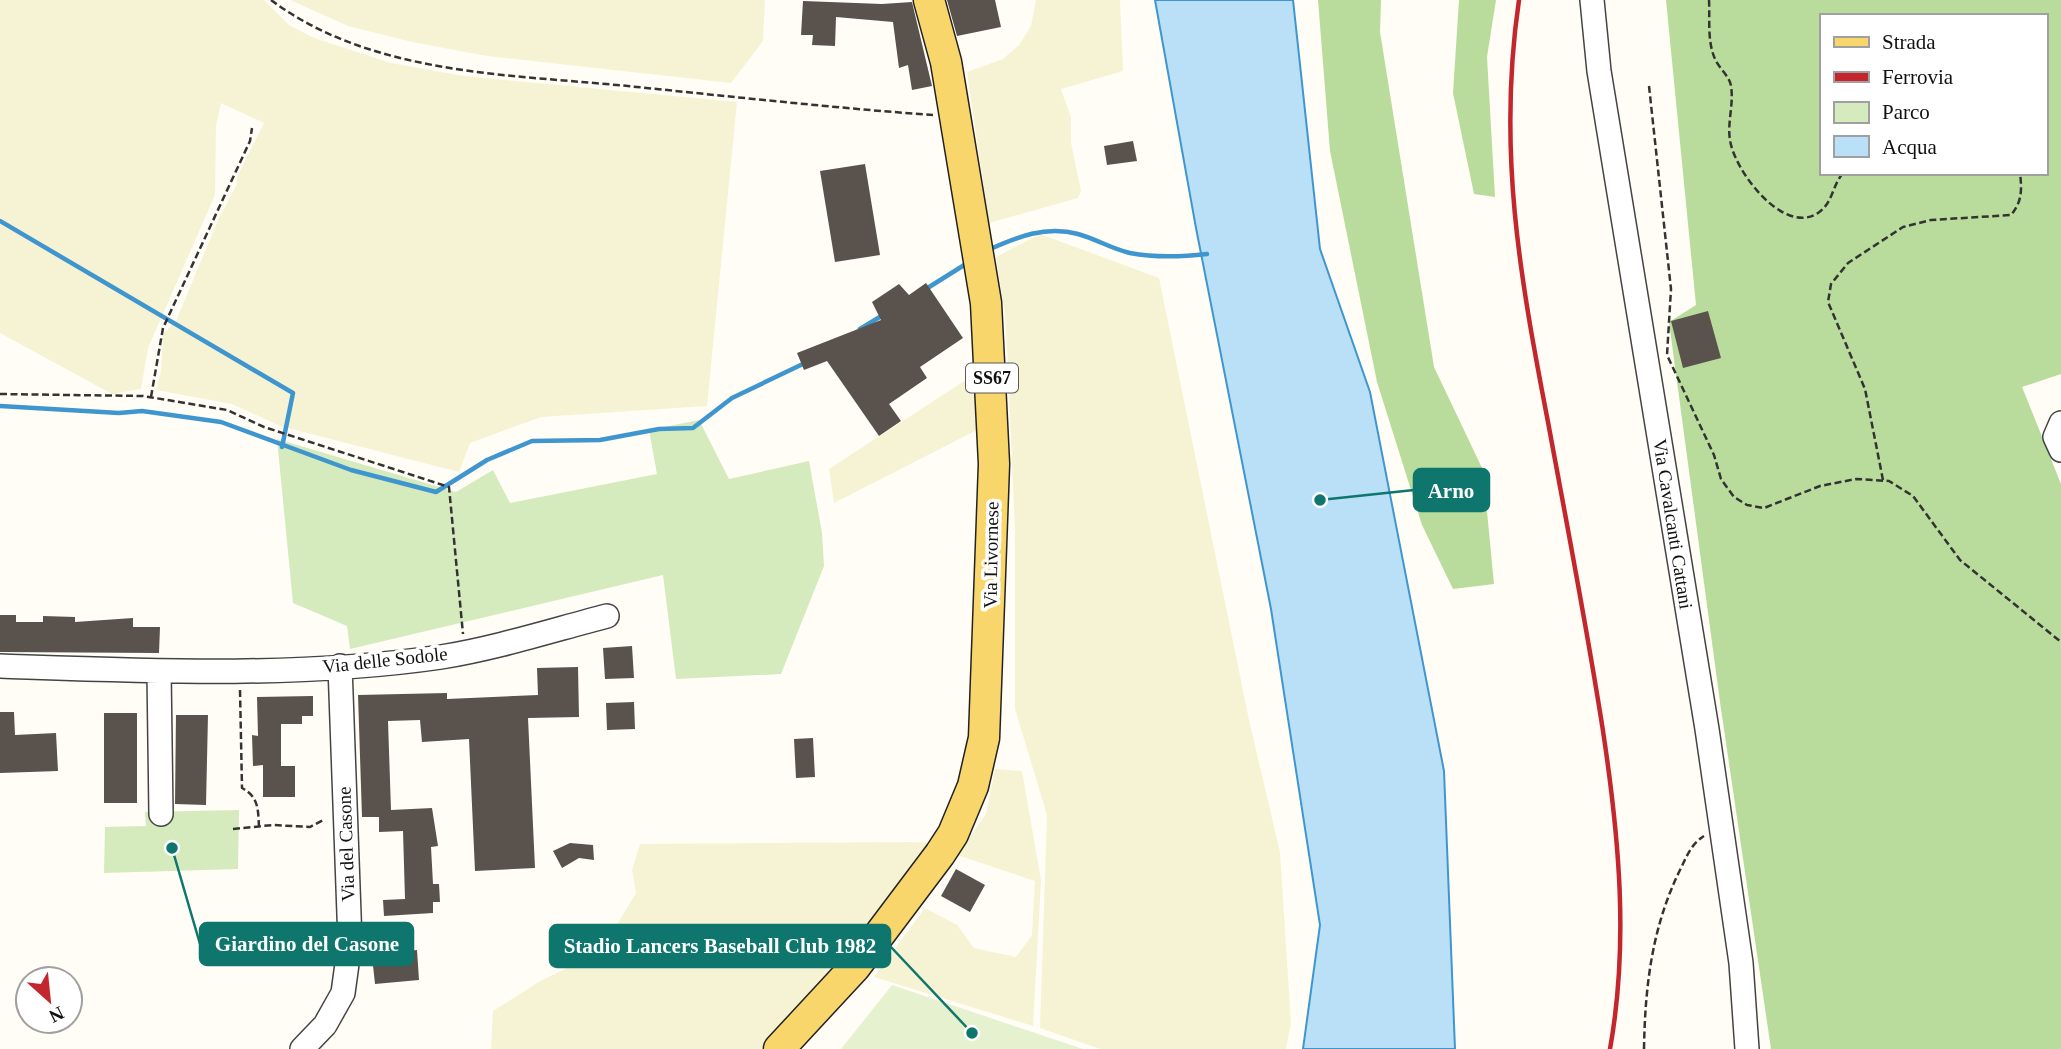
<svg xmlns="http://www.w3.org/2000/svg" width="2061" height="1049" font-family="'Times New Roman',serif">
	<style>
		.farmland { fill: #f6f3d4 }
		.green { fill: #d5ebbd }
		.forest { fill: #b9dc9c; fill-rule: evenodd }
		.pitch { fill: #e6f2cf }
		.water { fill: #b9e0f7; stroke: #3f96cf; stroke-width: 2 }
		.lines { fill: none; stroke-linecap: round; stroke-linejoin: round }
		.stream { stroke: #3f96cf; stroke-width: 4.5 }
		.building { fill: #5a524d }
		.minor-casing { stroke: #444; stroke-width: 26 }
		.major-casing { stroke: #222; stroke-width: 33 }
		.path { stroke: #333; stroke-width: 2.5; stroke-dasharray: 7 3.5; stroke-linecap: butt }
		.minor { stroke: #fff; stroke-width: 23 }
		.major { stroke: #f9d66b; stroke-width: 30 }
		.rail { stroke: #c4262e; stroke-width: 4.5 }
		.labels { text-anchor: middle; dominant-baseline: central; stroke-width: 7; stroke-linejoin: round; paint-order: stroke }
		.shield { fill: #fff; stroke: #585858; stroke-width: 2 }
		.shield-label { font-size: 18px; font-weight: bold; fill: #111 }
		.street-label { font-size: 19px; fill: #111; stroke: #fff }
		.leader { fill: none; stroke: #0f766e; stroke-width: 2.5 }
		.callout-dot { fill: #0f766e; stroke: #fff; stroke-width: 2.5 }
		.callout { fill: #0f766e; stroke: #0f766e; stroke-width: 2.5 }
		.callout-label { font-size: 21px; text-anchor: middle; font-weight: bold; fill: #fff }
	</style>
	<rect width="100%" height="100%" fill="#fffdf5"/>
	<!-- farmland -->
	<path class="farmland" d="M0 0H264L289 25 314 38 391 63 464 76 737 102 707 406 541 417 470 443 459 472 280 426 232 404 156 390 161 372 163 334 176 321 218 220 237 184V177L264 123 221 103 216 126 215 195 148 348 141 389 112 394 0 333Z
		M290 0H765L763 41 731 83 487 56 412 42 348 26Z
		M1036 0H1120L1123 71 1061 89 1071 117V143L1081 191 1078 198 989 223 967 72 1003 59 1019 45 1031 26Z
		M1040 234 1159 278 1249 720 1280 852 1291 1023 1286 1049H1100L1040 1028 1047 815 1015 709V533L1008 367 1005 315 996 257Z
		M975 374 977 430 834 503 829 469Z
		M995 769 1022 771 1041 880 1033 1026 874 977 925 908 957 925 974 948 1016 957 1032 935 1035 881 957 855 986 814Z
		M910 842 932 843 880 920 761 1049H491L493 1011 542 980 584 960 613 931 636 893 632 870 640 844Z"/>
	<!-- green -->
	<path class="green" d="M699 420 729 479 809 461 822 533 824 566 781 674 676 679 663 575 350 649 347 626 293 603 277 439 456 492 493 470 510 503 657 474 649 430Z
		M239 810 238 869 104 873 105 827 146 826 145 812Z"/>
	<!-- forest -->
	<path class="forest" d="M1318 0H1381L1380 32 1434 367 1483 470 1494 584 1453 589 1422 525 1377 382 1330 151Z
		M1459 0H1496L1487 57 1495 197 1474 194 1453 93Z
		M1666 0H2061V374L2022 387 2061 484V1049H1771L1720 702 1669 322 1696 305ZM1821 16H2045V173H1821Z"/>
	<!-- pitch -->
	<path class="pitch" d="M892 985 1083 1049H841Z"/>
	<!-- water -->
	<path class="water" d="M1155 0H1293L1320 249 1370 392 1444 771 1455 1049H1303L1320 925 1271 609 1196 228Z"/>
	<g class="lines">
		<!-- stream -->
		<path class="stream" d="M0 221 293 393 282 447
			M988 250C1017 237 1046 225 1078 234 1096 239 1112 249 1130 253 1156 258 1181 257 1207 254
			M926 289 969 262
			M860 329 883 315
			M0 406 119 413 142 411 221 422 351 470 436 492 487 460 532 441 600 440 659 429 693 428 732 398 805 363"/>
	</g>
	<!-- building -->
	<path class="building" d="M947 0H995L1001 27 957 36Z
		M803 1 882 4 912 2 932 86 912 90 908 65 899 68 893 22 836 17 835 46 812 45 813 35H801Z
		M1133 141 1137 161 1107 165 1104 146Z
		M865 164 880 255 835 262 820 171Z
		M926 283 963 338 920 367 927 378 889 404 901 421 879 436 827 361 804 370 797 353 881 320 872 302 899 284 909 295Z
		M1708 311 1721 358 1683 368 1671 321Z
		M0 615H16V622H43V616L75 617V622L133 618V627H160L159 653 0 652Z
		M632 646 634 678 605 679 603 648Z
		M578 667 579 717 528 718 535 868 475 871 469 739 422 742 420 720 388 721 391 810 432 808 438 846 431 847 433 884H439L440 902H433V913L384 916 383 900 405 899 403 831 379 832V817H362L358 695 447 693V699L538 695 537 668Z
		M313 696V716H302V724H281V766H295V797H263V765L253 766 252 735 258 736 257 697Z
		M634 702 635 729 607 730 606 703Z
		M0 712H14L15 735 56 733 58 771 0 773Z
		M104 713H137V803H104Z
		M176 715H208L206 805 175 804Z
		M813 738 815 777 796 778 794 739Z
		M570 843 593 845 594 860 579 858 562 868 553 851Z
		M956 869 985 885 970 912 941 896Z
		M389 927 392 953 417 950 419 980 375 984 369 928Z"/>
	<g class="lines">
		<!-- minor casing -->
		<g class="minor-casing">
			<path id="minor" d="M1592 0 1599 71 1707 729 1741 963 1747 1049
				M2061 423 2055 437 2061 450
				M0 666C146 671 296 678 441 657 497 648 553 630 607 616
				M159 671 161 814
				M302 1049 325 1025 343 993 350 942 340 666"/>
		</g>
		<!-- major casing -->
		<g class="major-casing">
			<path id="major" d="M779 1049 855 967 940 854 953 834 973 786 984 738 994 464 986 303 946 62 929 0"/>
		</g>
		<!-- path -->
		<path class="path" d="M271 0C374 77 515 74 637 87 736 97 834 108 933 115
			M1709 0C1710 19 1707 41 1715 59 1719 68 1730 77 1731 86 1734 104 1727 123 1730 140 1734 170 1783 236 1818 213 1833 203 1832 186 1843 173
			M1649 86 1671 289 1667 355 1714 455 1721 479 1734 497 1747 505 1764 508 1820 486 1856 479 1889 481 1913 496 1960 560 2061 642
			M0 394 143 396 227 410 264 427 449 487 463 634
			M151 397 163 328 250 141 252 128
			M1883 480 1865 389 1828 302 1831 284 1848 263 1903 227 1931 220 2011 215C2022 202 2022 190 2020 173
			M240 690 242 788C259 797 258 810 259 827
			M233 829 273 825 310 827 325 819
			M1644 1049C1645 986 1652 927 1680 870 1687 856 1691 844 1704 836"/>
		<!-- minor -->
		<use href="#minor" class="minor"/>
		<!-- major -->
		<use href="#major" class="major"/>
		<!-- rail -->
		<path class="rail" d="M1519 0C1497 149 1520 277 1548 422 1567 525 1587 628 1603 731 1619 837 1629 943 1610 1049"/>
	</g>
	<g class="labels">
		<!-- shield labels -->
		<rect class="shield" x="966" y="363.5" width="52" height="29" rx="5"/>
		<g class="shield-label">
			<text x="992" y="378">SS67</text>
		</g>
		<!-- street labels -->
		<g class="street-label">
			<text transform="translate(1673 524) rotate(81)">Via Cavalcanti Cattani</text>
			<text transform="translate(991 555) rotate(-89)">Via Livornese</text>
			<text transform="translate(385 660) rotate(-6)">Via delle Sodole</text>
			<text transform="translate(346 844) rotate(-92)">Via del Casone</text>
		</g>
	</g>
	<!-- callouts -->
	<path class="leader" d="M1320 500L1414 490M172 848L200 944M972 1033L890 946"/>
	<g class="callout-dot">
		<circle cx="1320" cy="500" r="7"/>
		<circle cx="172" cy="848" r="7"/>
		<circle cx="972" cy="1033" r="7"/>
	</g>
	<g class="callout">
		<rect x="1414" y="469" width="75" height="42" rx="7"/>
		<rect x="200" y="923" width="213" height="42" rx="7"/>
		<rect x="550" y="925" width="340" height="42" rx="7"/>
	</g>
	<g class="callout-label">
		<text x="1451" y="498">Arno</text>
		<text x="307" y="951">Giardino del Casone</text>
		<text x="720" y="953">Stadio Lancers Baseball Club 1982</text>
	</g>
	<!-- legend -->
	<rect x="1820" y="14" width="228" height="161" fill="#ffffff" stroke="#a0a0a0" stroke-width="2"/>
	<rect x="1834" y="37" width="35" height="10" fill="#f9d66b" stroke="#a0a0a0" stroke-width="2"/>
	<text x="1882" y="49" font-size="21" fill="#111111">Strada</text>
	<rect x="1834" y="72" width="35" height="10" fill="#c4262e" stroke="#a0a0a0" stroke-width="2"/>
	<text x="1882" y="84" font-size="21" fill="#111111">Ferrovia</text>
	<rect x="1834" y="102" width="35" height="21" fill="#d5ebbd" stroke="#a0a0a0" stroke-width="2"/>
	<text x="1882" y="119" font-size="21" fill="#111111">Parco</text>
	<rect x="1834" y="136" width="35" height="21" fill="#b9e0f7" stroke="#a0a0a0" stroke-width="2"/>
	<text x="1882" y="154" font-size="21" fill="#111111">Acqua</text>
	<!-- north arrow -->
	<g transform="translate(49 1000) rotate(153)"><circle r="33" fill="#ffffff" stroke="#a0a0a0" stroke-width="2"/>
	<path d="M0-5L12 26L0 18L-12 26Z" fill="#c4262e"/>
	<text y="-10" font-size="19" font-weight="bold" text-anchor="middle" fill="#111111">N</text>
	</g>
</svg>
